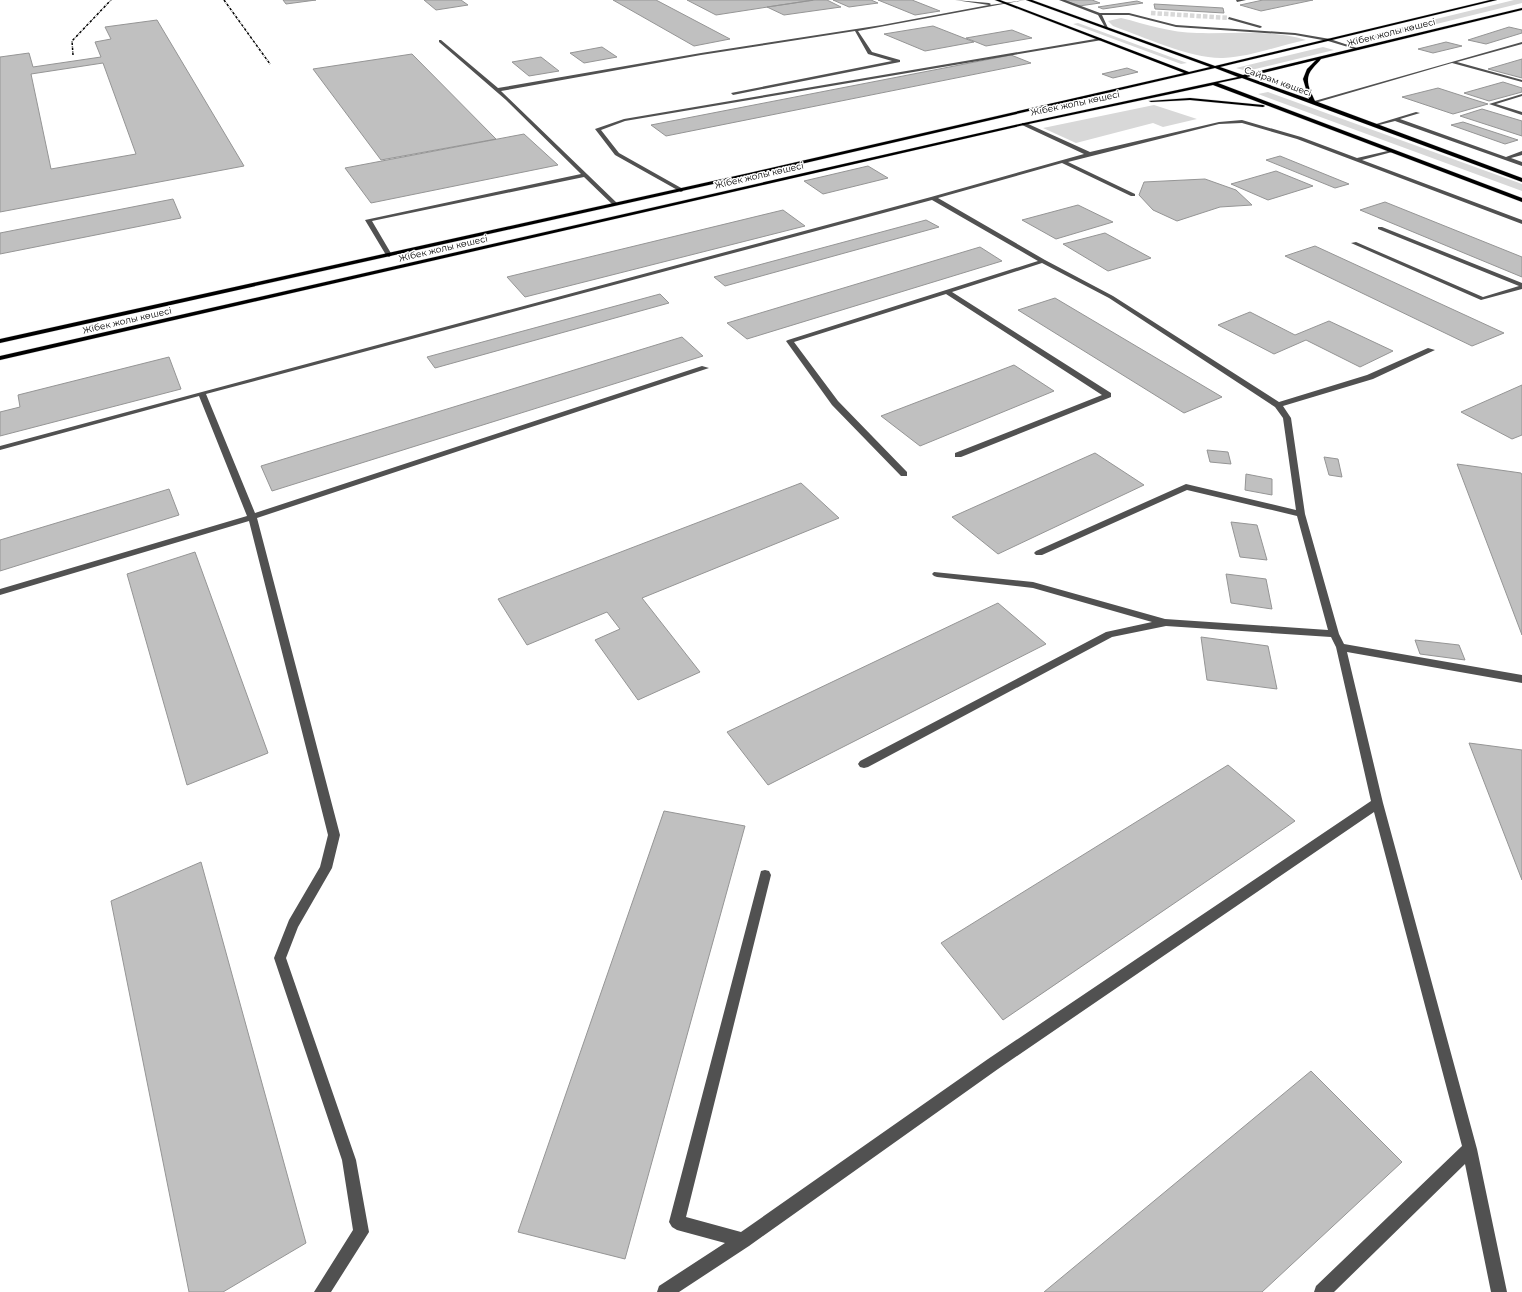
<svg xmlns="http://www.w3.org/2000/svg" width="1522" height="1292" font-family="Montserrat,sans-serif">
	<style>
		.green { fill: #d8d8d8 }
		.building { fill: #c0c0c0; stroke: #959595; fill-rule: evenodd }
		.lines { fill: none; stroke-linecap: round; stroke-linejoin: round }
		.minor-tunnel { stroke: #d9d9d9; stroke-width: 4.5; stroke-dasharray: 4.5 2; stroke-linecap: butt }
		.major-casing { stroke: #dbdbdb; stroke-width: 1 }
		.minor { fill: #515151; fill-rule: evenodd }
		.major { fill: #000; fill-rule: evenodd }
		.rail { stroke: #000; stroke-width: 1.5; stroke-dasharray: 2.5 1 0.5 1; stroke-linecap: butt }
		.labels { text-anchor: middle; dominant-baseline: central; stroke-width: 3; stroke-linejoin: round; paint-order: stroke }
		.far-street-label { font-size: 9px; fill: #000; stroke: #fff }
	</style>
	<rect width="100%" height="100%" fill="#fff"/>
	<!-- green -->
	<path class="green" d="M1514 0H1522V3L1359 43 1350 40Z
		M1121 18C1146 24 1171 33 1197 33 1233 34 1271 29 1306 40 1279 45 1252 57 1223 58 1191 59 1144 37 1113 26L1108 21Z
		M1078 23 1187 63 1181 64 1073 24Z
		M1323 47 1334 50 1247 71 1236 68Z
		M1268 92 1522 184V191L1258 94Z
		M1154 105 1197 119 1163 127 1153 123 1076 143 1043 128Z"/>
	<!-- building -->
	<path class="building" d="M283 0H316L286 4Z
		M424 0H461L468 5 436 10Z
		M613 0H656L730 39 694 46Z
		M687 0H813L716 15Z
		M815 0H827L841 7 784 15 767 7Z
		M833 0H871L878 3 849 7Z
		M878 0H912L940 11 915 15Z
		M1063 0H1092L1100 3 1079 6Z
		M1263 0H1313L1261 11 1240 5Z
		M1137 1 1143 3 1103 9 1098 7Z
		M1154 4 1223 8 1224 13 1155 9Z
		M157 20 244 166 0 212V57L29 53 33 67 101 57 95 42 111 39 105 27ZM103 63 136 154 51 169 31 74Z
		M933 26 974 42 925 51 884 34Z
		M1509 27 1522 30V33L1486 44 1468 40Z
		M1012 30 1032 38 986 46 966 38Z
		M1446 42 1462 46 1433 53 1418 49Z
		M602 47 617 57 584 63 570 53Z
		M412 54 496 139 381 160 313 69Z
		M1011 55 1031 63 666 136 651 125Z
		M541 57 559 71 529 76 512 62Z
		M1522 59V78L1488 69Z
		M1127 68 1138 72 1113 78 1102 74Z
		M1503 82 1522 88V92L1489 101 1464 93Z
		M1438 88 1472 99 1488 104 1453 114 1402 97Z
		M1482 109 1522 121V136L1460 116Z
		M1463 122 1518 140 1505 144 1451 125Z
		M524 134 558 165 371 203 345 168Z
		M1280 156 1349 184 1335 188 1266 160Z
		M868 166 888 178 823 194 804 181Z
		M1276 171 1313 186 1268 200 1231 184Z
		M1205 179 1236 190 1252 205 1220 207 1177 221 1153 210 1139 195 1144 182Z
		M173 199 181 218 0 254V233Z
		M1385 202 1522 257V277L1360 210Z
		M1078 205 1113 222 1056 239 1022 220Z
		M783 210 805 226 525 297 507 277Z
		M926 220 939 227 725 286 714 277Z
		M1105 233 1151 258 1108 271 1063 244Z
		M1315 246 1504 333 1472 346 1285 256Z
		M980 247 1002 261 747 339 727 323Z
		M660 294 669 303 435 368 427 357Z
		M1055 298 1222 397 1184 413 1018 310Z
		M1250 312 1295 335 1329 321 1393 351 1360 367 1306 340 1274 354 1218 325Z
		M682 337 703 356 272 491 261 466Z
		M169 357 181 389 0 436V412L20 407 18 395Z
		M1014 365 1054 391 920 446 881 416Z
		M1522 385V435L1512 439 1461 412Z
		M1207 450 1228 452 1231 464 1210 462Z
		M1095 453 1144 485 998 554 952 517Z
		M1324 457 1338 459 1342 477 1329 475Z
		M1457 464 1521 473 1522 475V635Z
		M1246 474 1272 479V495L1245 490Z
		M801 483 839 518 642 598 700 672 638 700 595 640 620 629 607 612 527 645 498 599Z
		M169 489 179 515 0 571V540Z
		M1231 522 1257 525 1267 560 1240 557Z
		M195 552 268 753 187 785 127 574Z
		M1226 574 1266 579 1272 609 1231 603Z
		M998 603 1046 644 768 785 727 732Z
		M1201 637 1268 646 1277 689 1207 680Z
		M1415 640 1459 645 1465 660 1420 654Z
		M1469 743 1522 750V880Z
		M1228 765 1295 821 1003 1020 941 943Z
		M664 811 745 826 625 1259 518 1232Z
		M201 862 306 1243 223 1292H189L111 901Z
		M1311 1071 1402 1162 1262 1292H1044Z"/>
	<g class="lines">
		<!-- minor-tunnel -->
		<path class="minor-tunnel" d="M1151 13 1229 18"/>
		<!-- major casing -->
		<g class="major-casing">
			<path id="major" d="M995 0H1000L1189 72 1210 67 1026 0H1032L1215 66 1490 0H1497L1220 67 1243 75 1522 8V10L1321 59C1319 62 1315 65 1313 68 1303 79 1310 90 1315 101L1522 178V182L1242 78 1218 83 1522 198V202L1213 85 1024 125 0 360V356L1024 123 1238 77 1215 68 749 176 0 343V339L749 173 1184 73ZM1316 60 1307 69 1303 79 1309 99 1247 77Z
				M1190 98 1263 105 1265 106 1263 107 1190 100 1151 102 1149 101Z"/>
		</g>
		<!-- minor -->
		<path class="minor" d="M955 0 989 3 991 4 990 5 1025 0 858 31 872 52 900 60V62L733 95 731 93 892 61 868 54 855 31 701 55 501 91 617 203V205H613L584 177 372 221 392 255 389 257 386 255 365 220 581 174 506 100 439 42V40H441L498 88 701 53 882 25 989 5Z
			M1059 0H1065L1100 13H1129L1176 25 1295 33 1330 39 1360 49 1358 50 1328 41 1295 35 1176 27 1129 15H1102L1108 28 1106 29 1098 15Z
			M1236 0H1246L1237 2Z
			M1229 17 1261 26 1262 27 1260 28 1228 19Z
			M1101 38 1102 40 625 121 601 130 619 153 683 189V191L681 192 615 155 595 129 624 119Z
			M1522 42V44L1457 62 1522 80V82L1452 63 1315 103 1311 102Z
			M1522 94V96L1496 104 1522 112V115L1489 104Z
			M1416 112 1420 113 1400 119 1506 157 1522 151V155L1511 158 1522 162V166L1395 121 1375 126 1373 125Z
			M1242 120 1301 137 1357 158 1392 150V152L1362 160 1522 220V224L1297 139 1242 123 1219 124 1068 162 1135 194V196H1131L1062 163 938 198 1045 260 1113 296 1279 402 1367 375 1428 348 1435 350 1373 379 1283 406 1291 418 1305 514 1339 634 1344 644 1522 675V683L1347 652 1383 803 1477 1149 1507 1292H1491L1465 1164 1334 1292H1314L1316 1286 1462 1146 1374 812 998 1069 749 1246 679 1292H657L659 1286 725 1243 677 1230 672 1227 669 1222 761 871 765 870 769 871 771 875 686 1217 741 1232 988 1059 1371 801 1336 647 1331 637 1166 626 1112 637 868 767 864 768 860 767 858 764 860 761 1106 632 1152 622 1033 588 937 577 934 576 932 574 934 572 1033 582 1165 619 1328 630 1297 516 1187 490 1042 555H1036L1034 553 1036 551 1186 484 1296 510 1283 418 1275 407 1109 298 1042 263 952 292 1111 393V397L961 457H955V453L1102 395 946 294 794 342 838 401 907 472V476H901L832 405 786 341 788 340 1038 261 932 200 206 394 255 513 702 366 709 368 257 518 340 835 332 868 298 927 286 958 356 1160 369 1232 331 1292H314L353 1230 342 1160 274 958 289 920 320 867 328 835 249 521 0 595V589L247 516 199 396 0 450V446L931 197 1084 154 1022 125V123H1026L1090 152 1219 122Z
			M1378 227H1382L1522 283V289L1481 300 1351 243 1356 242 1483 297 1519 286 1378 229Z"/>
		<!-- major -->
		<use href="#major" class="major"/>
		<!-- rail -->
		<path class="rail" d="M224 0 270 64
			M73 55 72 41 111 0"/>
	</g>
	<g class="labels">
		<!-- far-street labels -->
		<g class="far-street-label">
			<text transform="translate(1391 32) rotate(-14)">Жібек жолы көшесі</text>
			<text transform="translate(1278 81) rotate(20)">Сайрам көшесі</text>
			<text transform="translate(1075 103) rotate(-12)">Жібек жолы көшесі</text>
			<text transform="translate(759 175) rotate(-13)">Жібек жолы көшесі</text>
			<text transform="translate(443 248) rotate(-13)">Жібек жолы көшесі</text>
			<text transform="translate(127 320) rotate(-13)">Жібек жолы көшесі</text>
		</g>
	</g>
</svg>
